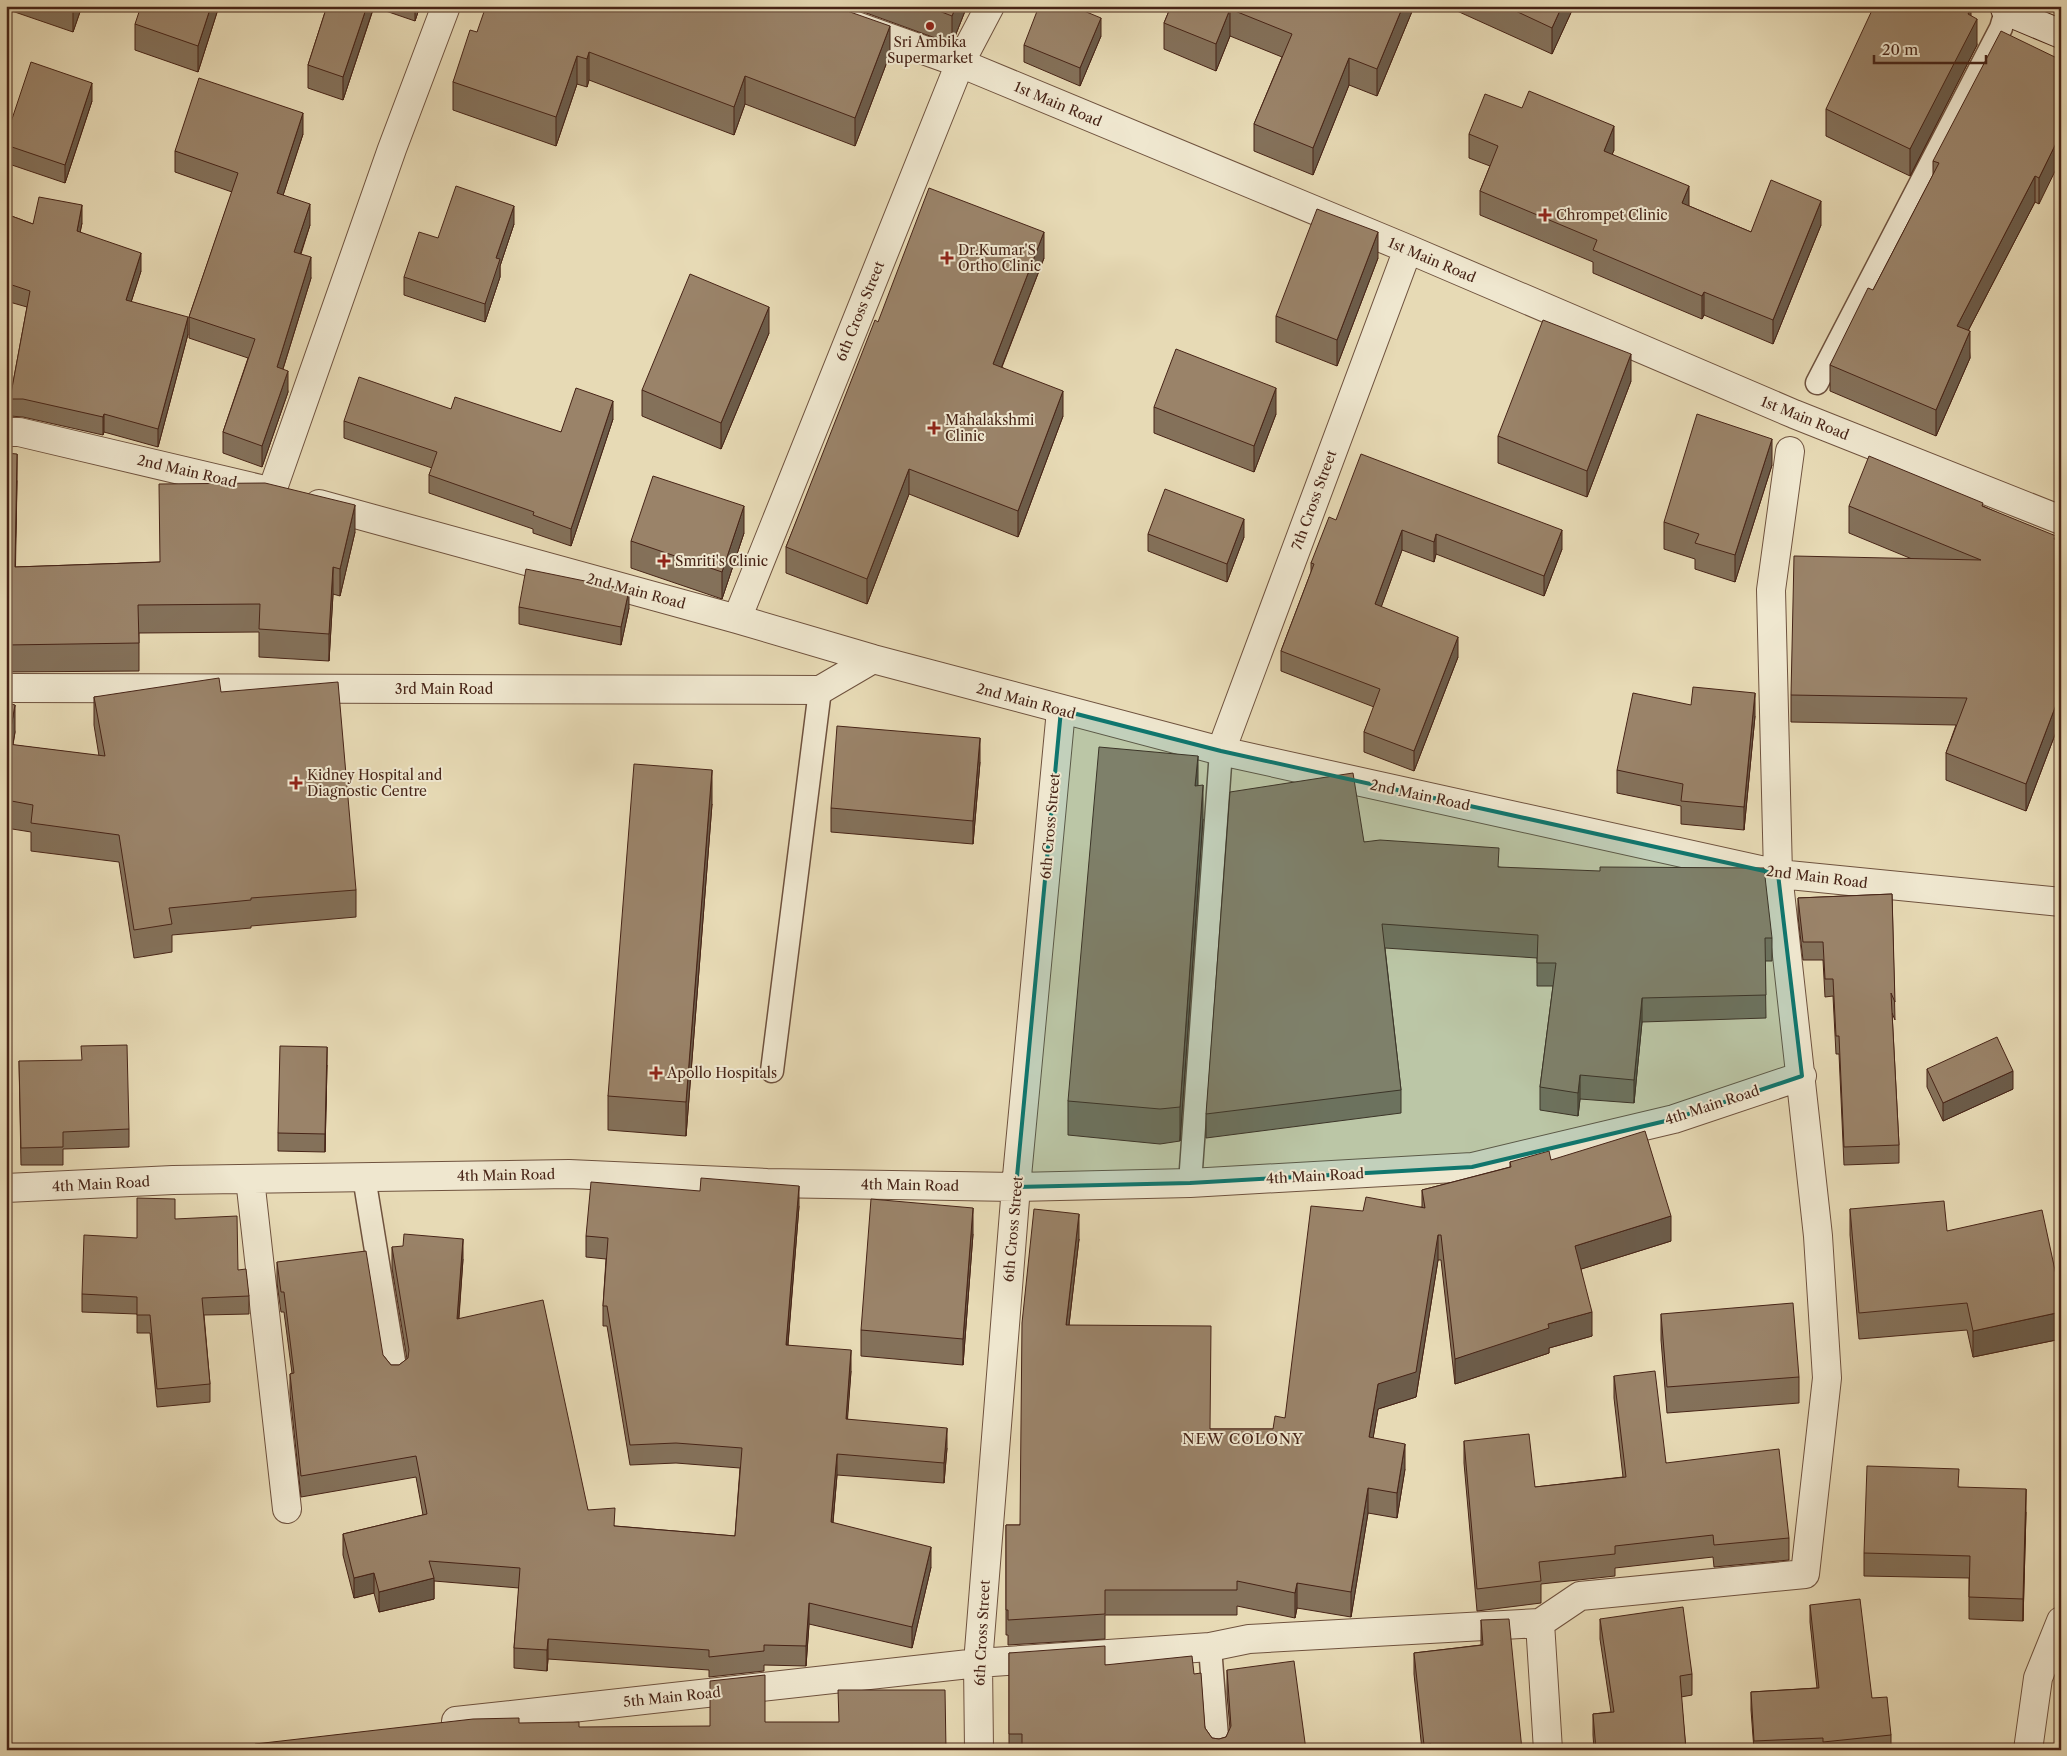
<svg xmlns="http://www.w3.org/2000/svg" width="2067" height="1756" font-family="'Libre Caslon Text',serif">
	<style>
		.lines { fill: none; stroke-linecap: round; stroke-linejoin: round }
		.lane-casing { stroke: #6f523e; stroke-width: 25 }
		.street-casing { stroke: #6f523e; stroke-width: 30 }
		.secondary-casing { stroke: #472417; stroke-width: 30 }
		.lane { stroke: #efe7cf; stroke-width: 22 }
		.street { stroke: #efe7cf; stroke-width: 28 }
		.secondary { stroke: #efe7cf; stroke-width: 28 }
		.wall { fill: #84715a; stroke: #472417 }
		.shaded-wall { fill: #6c5c4a; stroke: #472417 }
		.building { fill: #9a8369; stroke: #472417 }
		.marked { fill: #0f766e; fill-opacity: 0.2; stroke: #0f766e; stroke-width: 4; stroke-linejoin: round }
		.poi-dot { fill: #8f2418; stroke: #efe7cf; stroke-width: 2 }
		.labels { text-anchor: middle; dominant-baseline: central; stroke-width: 4; stroke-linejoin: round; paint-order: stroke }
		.poi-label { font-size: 14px; fill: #472417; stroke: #efe7cf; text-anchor: start }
		.street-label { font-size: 14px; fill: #472417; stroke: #efe7cf }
		.neighbourhood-label { font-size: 15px; letter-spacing: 1px; fill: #472417; stroke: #efe7cf }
	</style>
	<rect width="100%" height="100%" fill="#e7dab5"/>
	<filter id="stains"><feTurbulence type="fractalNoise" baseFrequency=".004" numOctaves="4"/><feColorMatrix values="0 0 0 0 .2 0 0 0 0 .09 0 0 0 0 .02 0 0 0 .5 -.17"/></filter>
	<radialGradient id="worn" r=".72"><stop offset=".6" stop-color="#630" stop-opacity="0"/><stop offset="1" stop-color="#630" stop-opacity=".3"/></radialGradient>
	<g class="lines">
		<!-- lane casing -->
		<g class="lane-casing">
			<path id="lane" d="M1817 383 2001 28 2006 11
				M772 1071 820 690
				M364 1177 396 1373
				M1190 1183 1221 751
				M1210 1647 1218 1750"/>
		</g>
		<!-- street casing -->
		<g class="street-casing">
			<path id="street" d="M800 6 960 63 1408 249 1794 414 2061 520
				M6 432H19L273 492
				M272 491 392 149 446 6
				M319 504 737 619 873 659 1221 751 1778 874 2061 902
				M737 619 960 63 990 6
				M6 688 820 690 873 659
				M1221 751 1408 249
				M250 1179 287 1509
				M6 1188 173 1180 569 1174 767 1183 1016 1187 1190 1183 1472 1167 1674 1119 1802 1076
				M1540 1623 1580 1596 1805 1574 1827 1378 1818 1236 1778 874 1771 590 1790 451
				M456 1721 978 1663 1210 1647 1249 1639 1540 1623 1548 1750
				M979 1750 978 1663 1016 1187 1061 710
				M2028 1750 2038 1678 2061 1621"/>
		</g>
		<!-- secondary casing -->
		<g class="secondary-casing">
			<path id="secondary" d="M2004 6 2006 11 2061 34"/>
		</g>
		<!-- lane -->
		<use href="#lane" class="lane"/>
		<!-- street -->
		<use href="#street" class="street"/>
		<!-- secondary -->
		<use href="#secondary" class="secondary"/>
	</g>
	<!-- wall -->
	<path class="wall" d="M6 6H82L73 32 6 9Z
		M219 6 198 72 135 50V24Z
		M327 6H420L415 21 374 7 343 100 308 88V65Z
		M847 6H967L952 44Z
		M1171 6H1419L1417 11 1413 9 1377 96 1349 85 1313 175 1254 151V124L1282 57 1230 36 1216 71 1164 49V23Z
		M1446 6H1574L1552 54Z
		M1971 16 1977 45 1910 176 1826 136V109Z
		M477 32 890 54 855 146 745 104 734 135 589 80 587 87 577 84 556 146 453 110V82Z
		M1101 36 1080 86 1024 62V45Z
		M2061 60 2039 204 2035 202 1968 331 1970 358 1936 436 1830 391V365L1873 290 1933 175V161Z
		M92 101 65 183 6 163V137Z
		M303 134 283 195 310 225 301 254 311 278 283 369 288 392 262 467 223 453V432L248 358 189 338V317L232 192 175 172V151Z
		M1469 134 1614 150 1612 154 1689 206 1751 232 1821 225 1773 344 1704 315 1702 319 1593 273V262L1480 215V191L1490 166 1469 158Z
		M6 214 33 224 82 223 80 232 141 271 131 302 188 334 158 447 104 432 103 435 23 417 10 416V399L27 307 6 301Z
		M514 224 500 266V277L485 322 404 295V277L438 238Z
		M1044 258 1002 367 1063 416 1018 537 909 494 867 604 786 573V547L878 322Z
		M1378 258 1337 366 1276 342V316Z
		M769 333 721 449 642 416V390Z
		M1631 381 1587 497 1498 463V436Z
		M1154 407 1276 414 1254 472 1154 433Z
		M451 409 561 432 613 419 571 546 533 533V529L429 493V475L432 468 344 438V421Z
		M6 453 17 481 15 567 159 562 355 532 340 596 333 594 329 661 259 657V632L139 633V671L6 672Z
		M1772 465 1735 582 1695 569V559L1664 549V522Z
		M1849 506H1983L2061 542V725L2059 724 2026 811 1946 780V753L1956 725 1791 722V695L1912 559 1849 533Z
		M1336 520 1562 549 1544 596 1436 554 1434 562 1402 550 1381 607 1458 657 1414 771 1364 752V732L1374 707 1281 671V651L1311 572V563Z
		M744 533 722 599 631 568V541Z
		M1148 534 1244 537 1227 582 1148 551Z
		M519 607 629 608 621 645 519 624Z
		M6 676 8 704 15 732 13 745 99 756 94 725V697L221 692 356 890V917L251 926V928L172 935V952L134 958 119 862 31 851V832L6 828Z
		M1691 705 1755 716 1744 830 1681 824V806L1617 793V770Z
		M980 762 973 844 831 832V808Z
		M712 804 686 1136 608 1130V1096Z
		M1203 819 1180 1141 1160 1144 1068 1135V1101Z
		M1364 842 1499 867 1772 938V961H1765L1766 1018 1642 1022 1634 1103 1580 1099 1578 1116 1540 1110V1087L1553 986H1537V958L1385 948 1401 1090V1113L1206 1138V1114Z
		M1892 894 1895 1020 1892 1013 1899 1145V1163L1844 1165 1839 1054H1836L1833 996 1825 997 1823 960H1803L1798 916V898Z
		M19 1061 129 1129V1147L63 1149V1165H21Z
		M327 1065 325 1152 278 1151V1133Z
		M1927 1069 2013 1089 1943 1121 1927 1087Z
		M1551 1160 1671 1241 1581 1269 1592 1336 1549 1348V1353L1455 1384 1441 1260H1438L1416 1397 1378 1409 1373 1438 1405 1469 1397 1518 1368 1513 1351 1617 1297 1608 1295 1618 1237 1606V1615H1105V1639L1008 1645V1635H1006V1525H1020L1079 1239 1069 1325 1210 1429H1273L1285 1418 1363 1211 1422 1207V1190L1510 1167V1162Z
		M799 1206 788 1345 851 1371 847 1419 947 1448 944 1483 837 1475 833 1523 931 1567 912 1648 809 1624 806 1666 764 1665V1671L709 1677V1670L548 1659 547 1671 514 1668V1648L519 1588 434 1581V1599L379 1612 374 1593 354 1598 343 1555V1534L423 1515 416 1477 301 1497 290 1394V1374L292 1373 284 1312H281L277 1283V1262L383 1355 391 1365H399L407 1359 392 1268V1247L463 1259 459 1318 588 1510 615 1526 735 1536 740 1468 676 1463 630 1465 607 1326H603V1306L606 1259 586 1257V1236Z
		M1850 1209 1947 1231 2061 1298V1339L1973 1357 1967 1330 1859 1339 1850 1235Z
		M175 1219 238 1270 249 1296V1314L204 1315 210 1384V1402L157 1407 150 1333H137V1314L82 1312V1294L137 1238Z
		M973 1234 963 1365 861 1356V1330Z
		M1661 1314 1799 1377V1403L1667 1413 1661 1340Z
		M1614 1376 1666 1463 1789 1538V1560L1714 1567 1713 1557 1615 1568V1576L1541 1584V1603L1477 1611 1464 1463V1441L1535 1487 1623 1477 1614 1398Z
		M1959 1487 2026 1512 2023 1621 1969 1619V1578L1864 1576V1553Z
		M1810 1605 1872 1698 1891 1735V1750H1754L1751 1710V1692L1817 1688 1810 1622Z
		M1600 1619 1692 1674V1695L1681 1697 1686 1750H1594L1593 1735V1714L1611 1712 1600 1639Z
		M1481 1620 1522 1750H1422L1414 1674V1653L1481 1645Z
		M1009 1653 1105 1665 1194 1674 1205 1728 1212 1738 1219 1739 1226 1737 1230 1729 1227 1694V1670L1306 1750H1009Z"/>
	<!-- shaded-wall -->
	<path class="shaded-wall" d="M74 6H82L73 32V9Z
		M211 6H219L198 72V46Z
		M367 6H374L343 100V77Z
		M415 6H420L415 21Z
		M956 6H967L952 44V16Z
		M1403 6H1413V9L1377 96V69Z
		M1562 6H1574L1552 54V28Z
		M1971 8V30L1977 19V45L1910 176V149Z
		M1230 9V36L1216 71V44Z
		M1101 18V36L1080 86V68Z
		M890 26V54L855 146V118Z
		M589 52V80L587 87V59Z
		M577 56V84L556 146V117Z
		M1349 58V85L1313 175V148Z
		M745 76V104L734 135V107Z
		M92 83V101L65 183V165Z
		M303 113V134L277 214V193Z
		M1614 126V150L1604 174V151Z
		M2061 133V159L2039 204V178Z
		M2035 176V202L1957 352V326Z
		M1689 186V210L1682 203Z
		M1821 201V225L1773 344V320Z
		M310 204V225L294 273V252Z
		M82 205V223L77 248V231Z
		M514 206V224L500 266V277L485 322V304L496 258Z
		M1044 232V258L993 389V364Z
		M1378 232V258L1337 366V340Z
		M141 253V271L126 318V300Z
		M311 257V278L277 388V367Z
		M1704 292V315L1702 319V296Z
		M769 307V333L721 449V423Z
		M188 317V334L158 447V429Z
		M1970 331V358L1936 436V410Z
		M1631 354V381L1587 497V471Z
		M288 371V392L262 467V446Z
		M1276 388V414L1254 472V446Z
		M1063 391V416L1018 537V511Z
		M613 401V419L571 546V529Z
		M104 414V432L103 435V417Z
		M1772 439V465L1735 582V555Z
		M17 454V481L15 595V567Z
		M909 469V494L867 604V579Z
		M355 505V532L340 596V569Z
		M744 506V533L722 599V572Z
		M1244 519V537L1227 582V564Z
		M1402 530V550L1375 624V604Z
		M1562 530V549L1544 596V576Z
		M1436 534V554L1434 562V542Z
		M333 567V594L329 661V634Z
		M629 590V608L621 645V627Z
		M1458 637V657L1414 771V751Z
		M1755 693V716L1744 830V807Z
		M2059 697V724L2026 811V784Z
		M15 705V732L8 772V744Z
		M980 738V762L973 844V821Z
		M1198 756V790L1195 786Z
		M712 770V804L686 1136V1102Z
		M1203 785V819L1180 1141V1107Z
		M11 888V911L6 967V944Z
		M1642 998V1022L1634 1103V1080Z
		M327 1047V1065L325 1152V1134Z
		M2013 1071V1089L1943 1121V1103Z
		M1580 1075V1099L1578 1116V1093Z
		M799 1186V1206L786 1366V1345Z
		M973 1208V1234L963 1365V1339Z
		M1079 1214V1239L1066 1350V1325Z
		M1671 1216V1241L1575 1271V1246Z
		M1438 1235V1260L1416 1397 1378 1409 1369 1462V1437L1378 1384Z
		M463 1239V1259L457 1339V1319Z
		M1592 1312V1336L1549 1348V1353L1455 1384V1359L1548 1324Z
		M2061 1312V1339L1973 1357V1331Z
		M851 1350V1371L846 1440V1419Z
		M947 1428V1448L944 1483V1463Z
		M1405 1444V1469L1397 1518V1493Z
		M837 1454V1475L831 1543V1522Z
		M1368 1488V1513L1351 1617V1592Z
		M2026 1489V1512L2023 1621V1599Z
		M931 1547V1567L912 1648V1627Z
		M374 1573V1593L354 1598V1578Z
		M434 1578V1599L379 1612V1592Z
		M1297 1583V1608L1295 1618V1593Z
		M809 1603V1624L806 1666V1646Z
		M548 1639V1659L547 1671V1650Z"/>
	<!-- building -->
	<path class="building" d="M65 6H74L73 9Z
		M141 6H211L198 46 135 24Z
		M327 6H367L343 77 308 65Z
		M486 6H833L890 26 855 118 745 76 734 107 589 52 587 59 577 56 556 117 453 82 470 30 477 32Z
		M926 6H956L952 16Z
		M1039 6H1072L1101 18 1080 68 1024 45Z
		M1171 6H1403L1377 69 1349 58 1313 148 1254 124 1292 34 1230 9 1216 44 1164 23Z
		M1505 6H1562L1552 28Z
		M1874 6H1969L1971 8 1968 14 1977 19 1910 149 1826 109Z
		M2001 31 2061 60V133L2039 178 2035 176 1957 326 1970 331 1936 410 1830 365 1868 288 1873 290 1939 163 1933 161Z
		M31 62 92 83 65 165 6 145V137Z
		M199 78 303 113 277 193 310 204 294 252 311 257 277 367 288 371 262 446 223 432 255 339 189 317 238 173 175 151Z
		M1529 91 1614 126 1604 151 1689 186 1682 203 1751 232 1771 180 1821 201 1773 320 1704 292 1702 296 1593 250 1597 240 1480 191 1498 146 1469 134 1485 94 1522 108Z
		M456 186 514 206 496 258 500 259 485 304 404 277 419 232 438 238Z
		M929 188 1044 232 993 364 1063 391 1018 511 909 469 867 579 786 547 875 320 878 322Z
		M39 197 82 205 77 231 141 253 126 300 188 317 158 429 104 414 103 417 23 399H10L30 291 6 283V214L33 224Z
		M1317 209 1378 232 1337 340 1276 316Z
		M690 274 769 307 721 423 642 390Z
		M1543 320 1631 354 1587 471 1498 436Z
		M1176 349 1276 388 1254 446 1154 407Z
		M359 377 451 409 455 397 561 432 576 388 613 401 571 529 533 515 534 512 429 475 437 452 344 421Z
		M1697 414 1772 439 1735 555 1695 543 1699 534 1664 522Z
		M6 453 17 454 15 567 160 562 159 484 265 483 355 505 340 569 333 567 329 634 259 629 260 604 138 605 139 643 6 645Z
		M1361 454 1562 530 1544 576 1436 534 1434 542 1402 530 1375 604 1458 637 1414 751 1364 732 1380 689 1281 651 1314 564 1311 563 1329 517 1336 520Z
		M1869 456 1983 503 1982 506 2056 536 2054 539 2061 542V698L2059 697 2026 784 1946 753 1967 698 1791 695 1794 556 1981 560 1849 506Z
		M653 476 744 506 722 572 631 541Z
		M1165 489 1244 519 1227 564 1148 534Z
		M526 569 629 590 621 627 519 607Z
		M6 676H8L7 703 15 705 8 744 105 756 94 697 219 678 221 692 338 682 356 890 251 898V900L169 908 172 924 134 930 119 835 31 823 33 805 6 800Z
		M1693 687 1755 693 1744 807 1681 801 1683 784 1617 770 1633 693 1691 705Z
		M837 726 980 738 973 821 831 808Z
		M1099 747 1198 756 1195 786 1203 785 1180 1107 1160 1109 1068 1101Z
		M634 764 712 770 686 1102 608 1096Z
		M1353 773 1364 842 1380 840 1499 848 1498 867 1600 871V867L1764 868 1772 938H1765L1766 995 1642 998 1634 1080 1580 1075 1578 1093 1540 1087 1556 963H1537L1538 935 1382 924 1401 1090 1206 1114 1230 792Z
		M6 888H11L6 944Z
		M1892 894 1895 1002 1891 993 1899 1145 1844 1147 1839 1036H1836L1833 979H1825L1823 942H1803L1798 898Z
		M1997 1037 2013 1071 1943 1103 1927 1069Z
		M127 1045 129 1129 63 1132V1147L21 1148 19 1061 82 1060 81 1046Z
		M280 1046 327 1047 325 1134 278 1133Z
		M1645 1131 1671 1216 1575 1246 1592 1312 1548 1324 1549 1328 1455 1359 1441 1235H1438L1416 1372 1378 1384 1369 1437 1405 1444 1397 1493 1368 1488 1351 1592 1297 1583 1295 1593 1237 1581V1590H1105V1614L1008 1620V1610H1006V1525H1020L1022 1323 1034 1209 1079 1214 1066 1325 1211 1326 1210 1429H1273L1275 1416 1285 1418 1311 1206 1363 1211 1366 1197 1425 1208 1422 1190 1511 1167 1510 1162 1549 1151 1551 1160Z
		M701 1178 799 1186 786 1345 851 1350 846 1419 947 1428 944 1463 837 1454 831 1522 931 1547 912 1627 809 1603 806 1646 764 1645V1651L709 1657V1650L548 1639 547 1650 514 1648 520 1568 429 1561 434 1578 379 1592 374 1573 354 1578 343 1534 427 1514 416 1456 301 1476 290 1374 294 1373 284 1292H281L277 1262 366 1251 383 1355 391 1365H399L408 1358 409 1350 392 1247 403 1246 404 1234 463 1239 457 1319 543 1300 588 1510 615 1508 614 1526 735 1536 742 1448 676 1443 630 1445 607 1306H603L608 1238 586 1236 591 1182 700 1191Z
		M137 1198 175 1199V1219L237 1216 238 1270 246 1269 249 1296 202 1298 210 1384 157 1389 150 1315H137V1297L82 1294 84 1235 137 1238Z
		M871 1199 973 1208 963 1339 861 1330Z
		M1944 1201 1947 1231 2042 1210 2061 1298V1312L1973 1331 1967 1303 1859 1313 1850 1209Z
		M1793 1303 1799 1377 1667 1387 1661 1314Z
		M1655 1371 1666 1463 1779 1449 1789 1538 1714 1545 1713 1535 1615 1546V1554L1539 1562 1541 1581 1477 1589 1464 1441 1529 1434 1535 1487 1626 1477 1614 1376Z
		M1867 1466 1959 1469 1958 1487 2026 1489 2023 1599 1969 1597 1970 1556 1864 1553Z
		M1860 1599 1872 1698 1887 1697 1891 1735 1823 1742V1738L1754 1741 1751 1692 1819 1688 1810 1605Z
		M1683 1607 1692 1674 1680 1676 1686 1750H1596L1593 1714 1614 1712 1600 1619Z
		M1509 1619 1522 1750H1432L1431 1744 1424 1745 1414 1653 1483 1645 1481 1620Z
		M1105 1646V1665L1192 1656 1194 1674 1201 1673 1205 1728 1212 1738 1219 1739 1226 1737 1231 1726 1227 1670 1294 1661 1306 1750H1022V1734H1009V1653Z
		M765 1675V1722H839L838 1690H945L946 1750H256L255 1744 473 1719 519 1718V1723L579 1722V1727L710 1726V1681Z"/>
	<!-- marked area -->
	<path class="marked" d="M1061 710 1221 751 1778 874 1802 1076 1674 1119 1472 1167 1190 1183 1016 1187Z"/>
	<!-- markers -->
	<g class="poi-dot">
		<circle cx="930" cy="26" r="5"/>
		<path d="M1542.5 207.5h5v5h5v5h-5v5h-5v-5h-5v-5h5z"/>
		<path d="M944.5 250.5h5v5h5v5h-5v5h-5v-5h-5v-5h5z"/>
		<path d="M931.5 420.5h5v5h5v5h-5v5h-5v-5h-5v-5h5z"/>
		<path d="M661.5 553.5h5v5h5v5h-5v5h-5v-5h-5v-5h5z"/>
		<path d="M293.5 775.5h5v5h5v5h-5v5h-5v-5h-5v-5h5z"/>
		<path d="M653.5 1065.5h5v5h5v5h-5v5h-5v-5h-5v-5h5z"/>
	</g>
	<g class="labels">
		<!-- poi labels -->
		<g class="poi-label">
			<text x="930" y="42" text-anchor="middle">Sri Ambika<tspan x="930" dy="16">Supermarket</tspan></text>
			<text x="1556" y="215">Chrompet Clinic</text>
			<text x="958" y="250">Dr.Kumar'S<tspan x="958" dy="16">Ortho Clinic</tspan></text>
			<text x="945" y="420">Mahalakshmi<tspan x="945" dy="16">Clinic</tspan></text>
			<text x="675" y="561">Smriti's Clinic</text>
			<text x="307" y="775">Kidney Hospital and<tspan x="307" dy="16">Diagnostic Centre</tspan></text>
			<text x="667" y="1073">Apollo Hospitals</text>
		</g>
		<!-- street labels -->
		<g class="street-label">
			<text transform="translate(1058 104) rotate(23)">1st Main Road</text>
			<text transform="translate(1432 260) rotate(23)">1st Main Road</text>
			<text transform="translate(860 311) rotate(-68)">6th Cross Street</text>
			<text transform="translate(1805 418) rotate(22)">1st Main Road</text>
			<text transform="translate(187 471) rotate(13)">2nd Main Road</text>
			<text transform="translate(1314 500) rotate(-70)">7th Cross Street</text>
			<text transform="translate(636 591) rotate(15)">2nd Main Road</text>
			<text x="444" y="689">3rd Main Road</text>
			<text transform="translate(1026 701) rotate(15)">2nd Main Road</text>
			<text transform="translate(1420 795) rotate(12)">2nd Main Road</text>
			<text transform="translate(1050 826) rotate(-85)">6th Cross Street</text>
			<text transform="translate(1817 877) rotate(7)">2nd Main Road</text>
			<text transform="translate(1712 1105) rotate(-18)">4th Main Road</text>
			<text transform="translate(506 1175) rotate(-1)">4th Main Road</text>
			<text transform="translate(1315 1176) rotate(-3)">4th Main Road</text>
			<text transform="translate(101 1184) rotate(-3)">4th Main Road</text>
			<text transform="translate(910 1185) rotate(1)">4th Main Road</text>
			<text transform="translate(1013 1229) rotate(-85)">6th Cross Street</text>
			<text transform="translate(982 1633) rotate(-87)">6th Cross Street</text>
			<text transform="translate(672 1697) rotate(-6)">5th Main Road</text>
		</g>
		<!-- neighbourhood labels -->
		<g class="neighbourhood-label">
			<text x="1243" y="1438">NEW COLONY</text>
		</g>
	</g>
	<!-- margin -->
	<rect width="2067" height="1756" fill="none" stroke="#e7dab5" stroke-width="25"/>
	<rect x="8" y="8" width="2052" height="1741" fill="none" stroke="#472417" stroke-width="2.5"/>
	<rect x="12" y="12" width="2042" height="1731" fill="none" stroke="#472417"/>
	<!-- scale -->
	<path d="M1874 55v8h112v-8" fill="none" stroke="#472417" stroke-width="2.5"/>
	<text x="1882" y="55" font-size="15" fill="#472417" stroke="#efe7cf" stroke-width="4" paint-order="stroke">20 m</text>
	<rect width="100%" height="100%" filter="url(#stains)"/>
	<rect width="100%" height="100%" fill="url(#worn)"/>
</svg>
